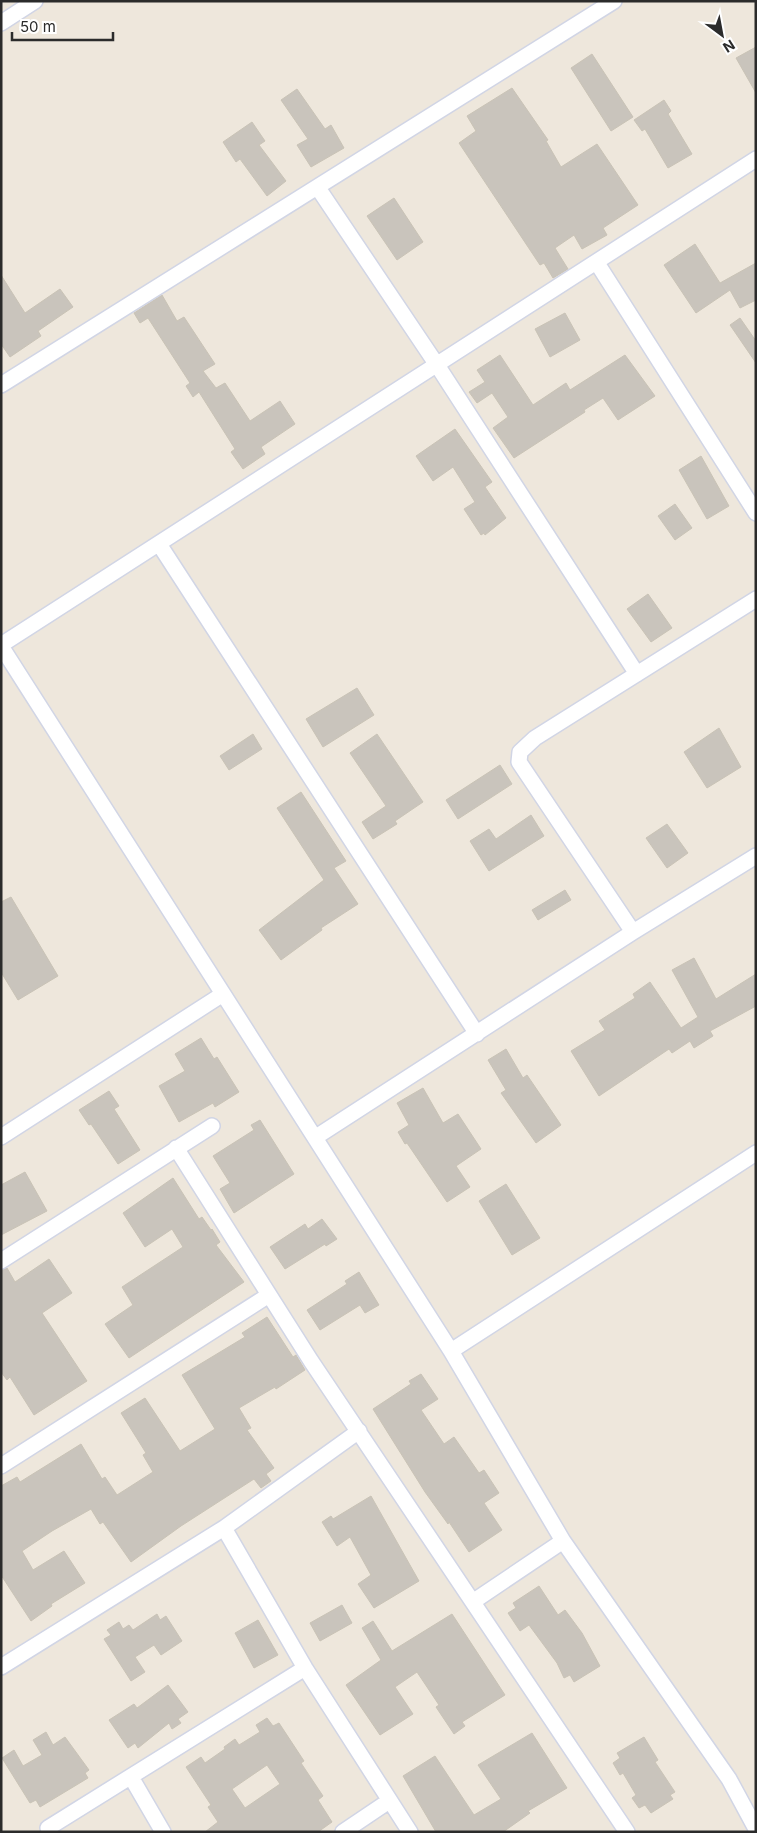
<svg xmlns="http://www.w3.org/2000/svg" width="757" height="1833" font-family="Inter,sans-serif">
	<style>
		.building { fill: #c9c4bc; stroke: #c9c3b6; fill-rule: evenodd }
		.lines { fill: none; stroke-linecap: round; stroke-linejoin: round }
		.minor-casing { stroke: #d1d5e5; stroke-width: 18 }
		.minor { stroke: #fff; stroke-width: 15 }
	</style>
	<rect width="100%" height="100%" fill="#eee7dc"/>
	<!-- building -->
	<path class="building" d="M756 47V93L736 58Z
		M592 54 633 117 611 131 571 68Z
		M512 88 548 140 546 141 561 167 597 144 638 205 603 228 607 235 582 249 574 235 555 248 568 269 553 278 544 263 540 265 459 143 476 131 467 116Z
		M297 89 325 129 331 125 344 148 311 167 297 145 308 139 281 100Z
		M664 100 671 111 668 114 692 154 668 168 645 129 642 131 634 120Z
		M252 122 265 141 259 145 286 181 267 196 240 159 236 162 223 142Z
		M394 198 423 242 397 260 367 216Z
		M695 244 720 283 756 263V300L740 308 730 290 696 313 664 265Z
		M1 275 25 313 60 289 73 307 38 331 41 336 10 357 1 344Z
		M162 295 177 321 184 317 215 364 203 371 216 388 225 383 250 421 280 401 295 424 261 447 265 454 243 469 231 452 235 449 199 392 193 397 186 386 190 383 148 318 140 323 134 313Z
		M565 313 580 340 550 357 535 329Z
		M740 318 756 341V363L730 325Z
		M500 355 533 405 566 383 570 390 625 355 655 396 618 420 603 398 584 410 585 412 514 458 493 428 508 417 492 393 477 403 469 392 485 382 477 370Z
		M455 429 492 482 485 487 506 518 485 535 484 533 481 535 464 509 475 502 453 467 433 481 416 456Z
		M701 456 729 506 707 519 679 470Z
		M675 504 692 528 675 540 658 516Z
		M648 594 672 628 651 642 627 609Z
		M357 688 374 715 323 747 306 719Z
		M719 728 741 767 707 788 684 752Z
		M253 734 262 749 229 770 220 756Z
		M377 734 423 802 395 821 397 824 373 839 362 822 386 806 350 753Z
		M500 765 512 784 458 819 446 800Z
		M301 792 346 861 334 868 358 904 321 928 322 930 281 960 259 930 324 880 277 808Z
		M531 815 544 836 489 871 470 841 489 829 496 839Z
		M667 824 688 853 667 868 646 838Z
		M565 890 571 900 538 920 532 910Z
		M11 897 58 976 18 1000 1 972V902Z
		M694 958 716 999 756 974V1006L710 1031 713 1036 694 1048 690 1041 672 1053 669 1049 599 1096 571 1051 605 1030 599 1021 635 998 633 994 650 982 681 1028 698 1017 672 970Z
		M201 1038 214 1059 217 1057 239 1092 215 1107 213 1103 179 1122 159 1086 185 1071 175 1054Z
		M506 1049 523 1078 527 1075 561 1125 536 1143 501 1093 506 1090 488 1060Z
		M423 1088 443 1123 458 1114 481 1149 456 1166 470 1187 447 1202 407 1143 405 1144 398 1132 409 1125 397 1103Z
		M109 1091 119 1106 114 1109 140 1150 118 1164 91 1124 89 1125 79 1110Z
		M260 1120 294 1174 234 1213 220 1189 230 1183 213 1156 254 1130 251 1125Z
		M25 1172 47 1211 1 1235V1185Z
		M173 1178 199 1219 202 1217 211 1230 212 1229 220 1242 216 1245 244 1282 129 1358 105 1324 133 1305 122 1287 183 1247 172 1229 145 1247 123 1213Z
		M506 1184 540 1238 512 1255 479 1201Z
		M322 1219 337 1239 326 1246 325 1244 285 1269 270 1247 305 1224 308 1229Z
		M49 1259 72 1293 42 1313 87 1381 34 1415 10 1377 7 1380 1 1372V1270L7 1268 15 1282Z
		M359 1272 379 1305 365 1313 360 1305 320 1330 307 1310 347 1284 345 1281Z
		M267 1317 293 1357 296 1355 305 1370 276 1389 275 1387 239 1408 251 1428 247 1430 274 1468 266 1474 271 1481 261 1488 254 1479 181 1526 131 1562 103 1522 100 1524 91 1509 52 1531 22 1551 33 1570 64 1551 85 1583 51 1604 52 1606 31 1621 1 1575V1486L17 1477 20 1482 81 1444 102 1479 105 1477 117 1495 153 1472 143 1455 146 1453 121 1413 145 1398 180 1451 215 1429 182 1375 245 1337 242 1333Z
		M421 1374 438 1399 421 1410 444 1444 454 1437 479 1473 484 1470 499 1493 484 1503 502 1530 469 1552 449 1522 448 1524 425 1492 373 1409 411 1384 409 1381Z
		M371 1496 419 1581 374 1608 358 1584 371 1575 350 1537 337 1546 322 1522 331 1516 333 1519Z
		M539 1586 558 1615 565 1610 582 1633 600 1666 574 1682 570 1675 564 1678 557 1663 529 1625 520 1631 508 1613 516 1608 513 1603Z
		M342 1605 352 1623 320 1641 310 1623Z
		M157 1614 160 1620 166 1616 182 1641 161 1655 154 1645 135 1657 145 1672 131 1681 104 1639 111 1635 107 1630 119 1622 123 1629 129 1625 133 1630Z
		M452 1614 505 1695 462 1722 465 1726 454 1734 436 1707 439 1705 417 1672 395 1687 413 1714 380 1735 346 1685 381 1660 362 1628 373 1621 392 1651Z
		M258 1620 278 1655 254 1668 235 1633Z
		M168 1685 188 1712 178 1719 181 1723 172 1729 169 1723 138 1748 135 1743 128 1748 109 1720 134 1704 137 1708Z
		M267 1718 273 1726 279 1723 304 1761 301 1763 323 1796 318 1800 332 1822 318 1832H205L218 1822 208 1807 211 1805 186 1767 201 1757 205 1763 225 1749 224 1747 235 1739 239 1745 260 1732 256 1725ZM267 1765 280 1784 245 1808 232 1789Z
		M46 1732 53 1745 65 1737 89 1770 85 1773 88 1778 40 1807 36 1800 30 1803 2 1758 14 1750 23 1766 42 1755 33 1740Z
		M532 1733 567 1788 528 1811 530 1813 503 1832H436L403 1776 435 1756 474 1815 501 1799 478 1765Z
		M644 1737 658 1760 655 1762 675 1792 670 1795 673 1799 651 1813 645 1805 639 1808 632 1798 636 1795 623 1773 620 1775 613 1763 620 1758 617 1753Z"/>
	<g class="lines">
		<!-- minor casing -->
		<g class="minor-casing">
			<path id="minor" d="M1 23 35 1
				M318 188 437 365 637 674
				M597 263 756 513
				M1 385 614 1
				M159 544 477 1034
				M1 645 756 159
				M1 646 451 1351 563 1541 729 1779 756 1829
				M633 932 519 762 520 752 535 738 756 599
				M1 1137 223 994
				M316 1137 633 932 756 856
				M176 1148 311 1361 627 1832
				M1 1261 212 1126
				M451 1351 756 1153
				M1 1466 269 1295
				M224 1528 305 1668 410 1832
				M474 1601 563 1541
				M1 1667 224 1528 359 1431
				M131 1777 163 1832
				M48 1828 305 1668
				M343 1832 389 1801"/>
		</g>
		<!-- minor -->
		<use href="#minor" class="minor"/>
	</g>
	<!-- border -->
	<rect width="757" height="1833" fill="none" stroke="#2b2b2b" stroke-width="5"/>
	<!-- north arrow -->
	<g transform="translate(722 35) rotate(148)" stroke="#ffffff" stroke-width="4" paint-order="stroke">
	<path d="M0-4L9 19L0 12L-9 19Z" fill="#2b2b2b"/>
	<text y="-8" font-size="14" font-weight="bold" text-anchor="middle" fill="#2b2b2b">N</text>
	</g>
	<!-- scale -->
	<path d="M12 32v8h101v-8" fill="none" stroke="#2b2b2b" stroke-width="2.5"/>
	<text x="20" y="32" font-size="15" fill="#2b2b2b" stroke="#ffffff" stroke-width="4" paint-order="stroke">50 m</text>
</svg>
